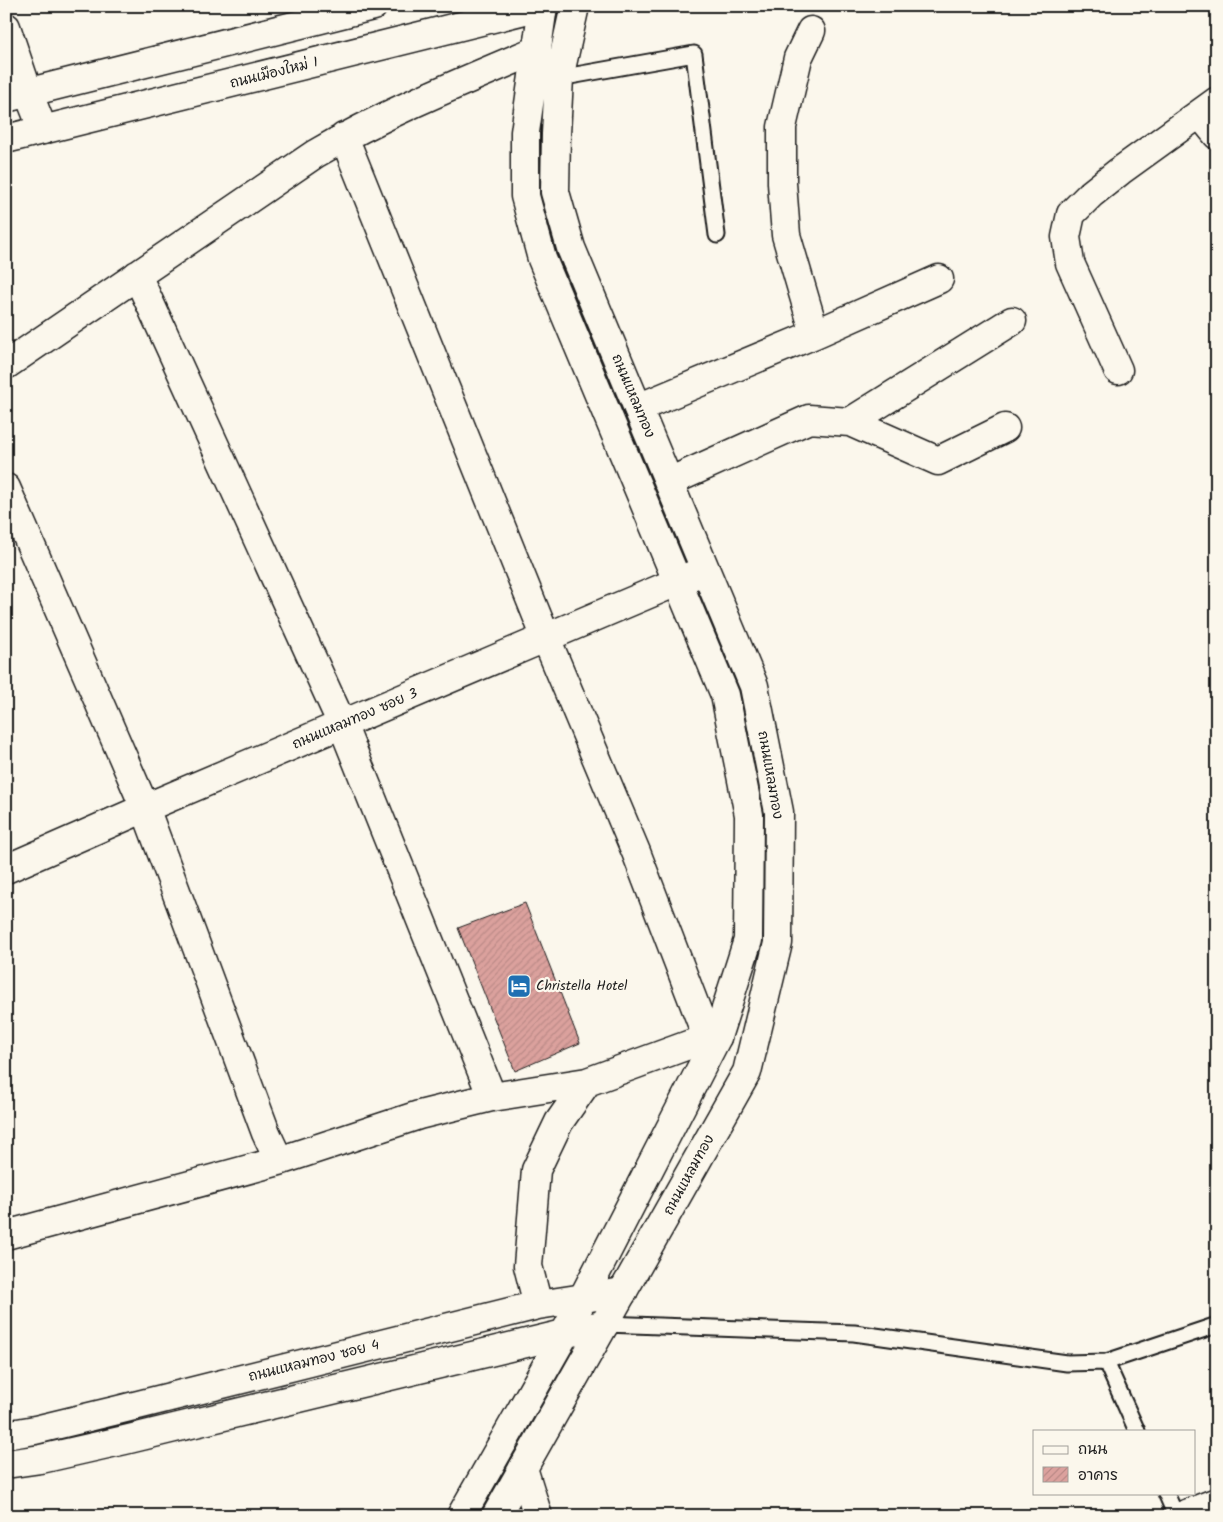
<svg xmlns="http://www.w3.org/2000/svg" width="1223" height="1522" font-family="Kalam,'Playpen Sans Thai',sans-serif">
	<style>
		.building { fill: url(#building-hatch); stroke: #1c1c1c }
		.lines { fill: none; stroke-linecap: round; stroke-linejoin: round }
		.lane-casing { stroke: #1c1c1c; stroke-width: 19 }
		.street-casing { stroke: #1c1c1c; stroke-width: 31 }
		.secondary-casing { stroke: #1c1c1c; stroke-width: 31 }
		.lane { stroke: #fbf7ec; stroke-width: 15 }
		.street { stroke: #fbf7ec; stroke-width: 28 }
		.secondary { stroke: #fbf7ec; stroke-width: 28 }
		.labels { text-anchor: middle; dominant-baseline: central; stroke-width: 4.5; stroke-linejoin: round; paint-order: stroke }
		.street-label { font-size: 14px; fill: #1c1c1c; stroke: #fbf7ec }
		.poi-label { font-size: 14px; fill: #1c1c1c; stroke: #fbf7ec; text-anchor: start }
	</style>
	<defs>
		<pattern id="building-hatch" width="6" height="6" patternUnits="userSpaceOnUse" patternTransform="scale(1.25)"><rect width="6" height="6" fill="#dba19d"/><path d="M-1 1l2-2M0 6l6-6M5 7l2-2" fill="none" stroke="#bb8a87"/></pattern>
	</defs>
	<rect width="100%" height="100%" fill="#fbf7ec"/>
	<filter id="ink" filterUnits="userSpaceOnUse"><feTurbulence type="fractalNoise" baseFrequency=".02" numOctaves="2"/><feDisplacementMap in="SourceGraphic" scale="10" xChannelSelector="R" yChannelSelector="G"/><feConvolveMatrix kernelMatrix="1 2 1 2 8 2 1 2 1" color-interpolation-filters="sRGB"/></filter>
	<g filter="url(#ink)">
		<!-- building -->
		<path class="building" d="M525 903 580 1043 515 1071 458 928Z"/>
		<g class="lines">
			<!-- lane casing -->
			<g class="lane-casing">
				<path id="lane" d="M559 78 694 54 717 235
					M605 1324 854 1333 1067 1363 1106 1362 1217 1325
					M1106 1362 1137 1431
					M1166 1493 1176 1516"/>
			</g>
			<!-- street casing -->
			<g class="street-casing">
				<path id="street" d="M6 27 28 92 43 130
					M811 31 798 58 782 127V183L786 235 815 334
					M1200 114 1217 135
					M344 137 546 638 636 852 702 1024 717 1037
					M137 275 342 724 492 1097
					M6 365 315 154C385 113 461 82 537 50
					M1118 370 1070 263 1066 237 1071 214 1091 194 1120 171 1217 101
					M638 408 815 334 939 279
					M850 422 938 461 1005 428
					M669 482 809 419 850 422 1012 321
					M6 488 145 808 266 1133 279 1161
					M6 869 145 808 705 570
					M6 1235 279 1161 419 1115 492 1097 587 1082 691 1044 717 1037
					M538 1305 528 1266 536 1170 559 1122 587 1082
					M6 1435 35 1430 118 1410 538 1305 623 1292
					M6 1464 41 1459 125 1440 605 1324
					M523 1468 538 1516
					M1181 1516 1217 1502"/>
			</g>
			<!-- secondary casing -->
			<g class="secondary-casing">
				<path id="secondary" d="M6 98 373 6
					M6 139 541 6
					M461 1516 564 1335 717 1037 748 940 749 815 725 695 542 259 525 196V132L543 6
					M496 1516 747 1072 778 943 779 812 754 686 571 248 555 192 556 134 559 78 575 6"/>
			</g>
			<!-- lane -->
			<use href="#lane" class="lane"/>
			<!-- street -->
			<use href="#street" class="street"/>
			<!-- secondary -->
			<use href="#secondary" class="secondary"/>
		</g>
	</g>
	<!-- icons -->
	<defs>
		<g id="hotel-square" transform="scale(1.25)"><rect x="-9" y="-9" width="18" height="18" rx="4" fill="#1f6fb2" stroke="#fbf7ec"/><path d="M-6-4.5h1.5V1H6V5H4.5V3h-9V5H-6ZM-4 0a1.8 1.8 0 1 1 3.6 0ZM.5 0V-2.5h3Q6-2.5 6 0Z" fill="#fff"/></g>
	</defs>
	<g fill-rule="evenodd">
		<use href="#hotel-square" x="519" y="986"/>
	</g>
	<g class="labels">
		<!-- street labels -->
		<g class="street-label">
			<text transform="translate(274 73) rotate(-14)">ถนนเมืองใหม่ 1</text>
			<text transform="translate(633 396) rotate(67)">ถนนแหลมทอง</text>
			<text transform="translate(355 719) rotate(-23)">ถนนแหลมทอง ซอย 3</text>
			<text transform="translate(770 775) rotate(80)">ถนนแหลมทอง</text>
			<text transform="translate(689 1175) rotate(-61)">ถนนแหลมทอง</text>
			<text transform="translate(314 1361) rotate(-14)">ถนนแหลมทอง ซอย 4</text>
		</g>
		<!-- poi labels -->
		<g class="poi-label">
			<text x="536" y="986">Christella Hotel</text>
		</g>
	</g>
	<!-- margin -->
	<rect width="1223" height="1522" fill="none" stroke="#fbf7ec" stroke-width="25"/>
	<rect x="12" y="12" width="1198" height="1497" fill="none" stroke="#1c1c1c" stroke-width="2" filter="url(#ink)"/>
	<!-- legend -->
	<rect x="1033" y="1430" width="162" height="65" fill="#fbf7ec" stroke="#a29f99"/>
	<rect x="1043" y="1446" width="25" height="8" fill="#fbf7ec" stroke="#a29f99"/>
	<text x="1078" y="1454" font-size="15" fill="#1c1c1c">ถนน</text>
	<rect x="1043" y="1467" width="25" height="15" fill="url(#building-hatch)" stroke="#a29f99"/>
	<text x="1078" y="1480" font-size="15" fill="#1c1c1c">อาคาร</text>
</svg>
